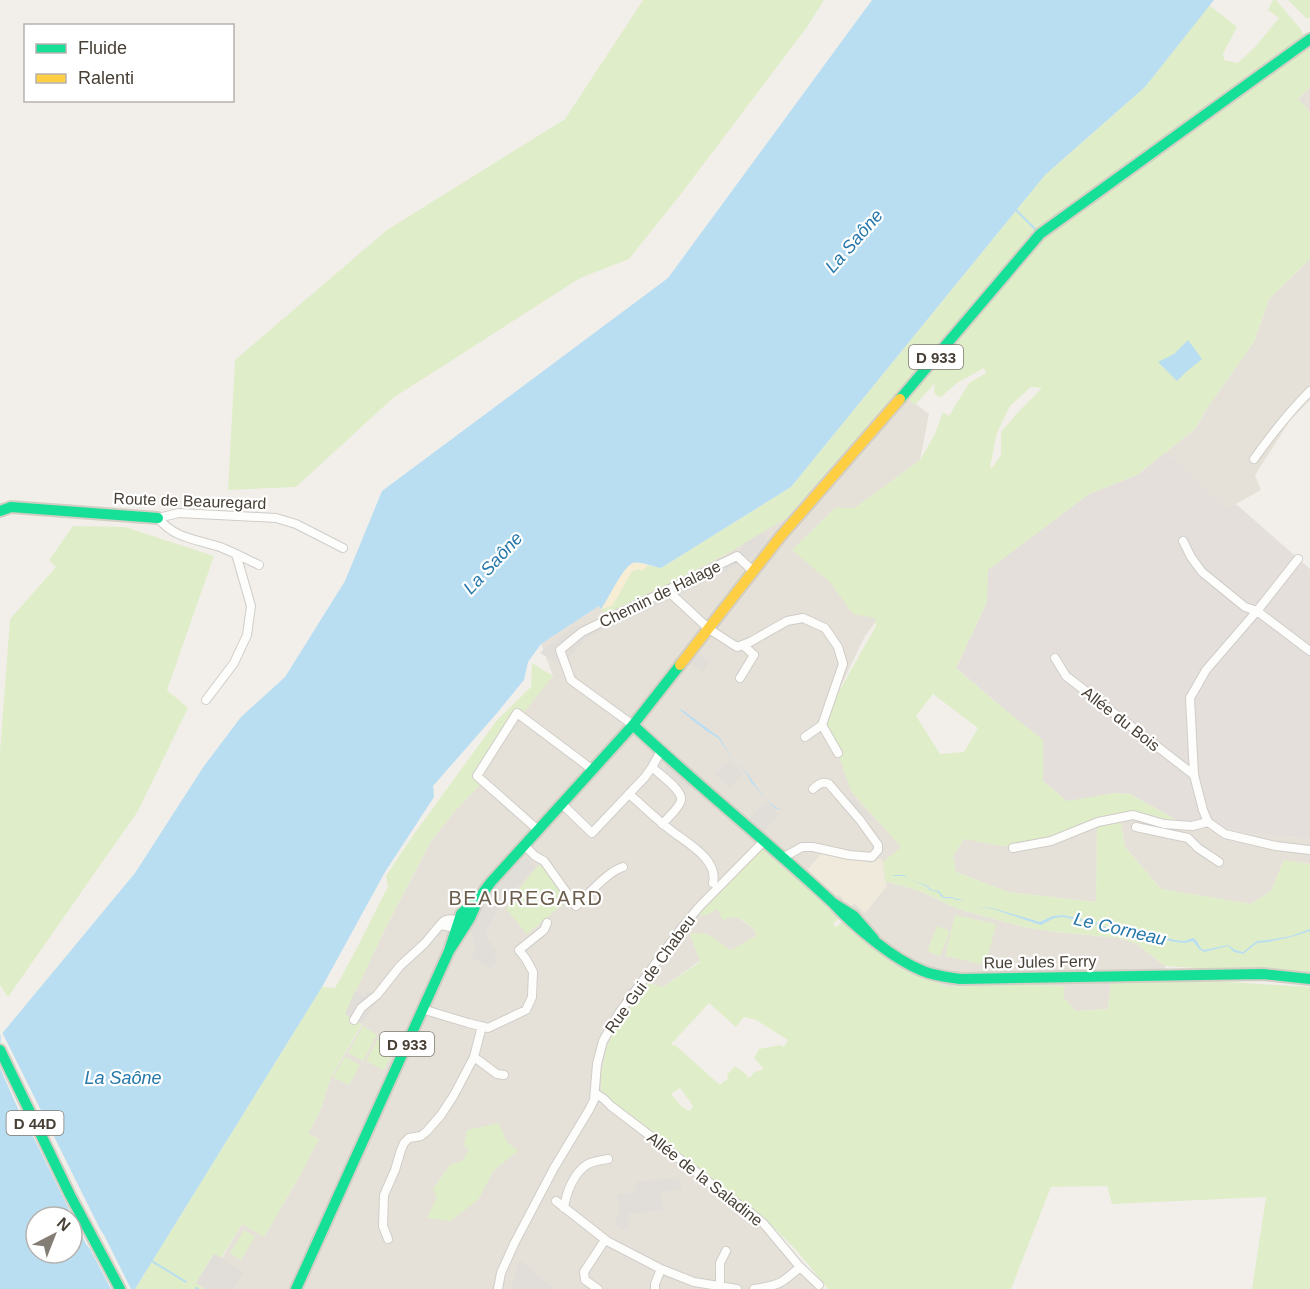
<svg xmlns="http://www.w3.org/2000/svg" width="1310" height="1289" font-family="Helvetica,sans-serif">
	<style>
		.residential { fill: #e6e1d8 }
		.industrial { fill: #e4dfda }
		.education { fill: #f0eadd }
		.green { fill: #e0edc9; fill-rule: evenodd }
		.sand { fill: #f7edd4 }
		.parking { fill: #e1deda }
		.water { fill: #b9def2; fill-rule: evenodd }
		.pier { fill: #f2efeb }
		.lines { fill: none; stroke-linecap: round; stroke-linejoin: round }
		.stream { stroke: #b9def2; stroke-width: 2 }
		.street-casing { stroke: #d0cdc8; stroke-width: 10 }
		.fast-casing { stroke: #d3cec3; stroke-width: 14 }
		.slow-casing { stroke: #d3cec3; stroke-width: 14 }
		.street { stroke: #fdfdfc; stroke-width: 8 }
		.fast { stroke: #16e098; stroke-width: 10 }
		.slow { stroke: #ffcf43; stroke-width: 10 }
		.labels { text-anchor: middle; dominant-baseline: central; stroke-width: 4.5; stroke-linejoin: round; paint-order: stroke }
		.shield { fill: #fff; stroke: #7f7972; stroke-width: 1.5 }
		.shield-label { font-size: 15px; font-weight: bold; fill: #484036 }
		.street-label { font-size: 16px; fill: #484036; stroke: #fff }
		.water-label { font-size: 18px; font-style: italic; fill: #2678aa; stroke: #fff }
		.quarter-label { font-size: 20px; letter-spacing: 1.5px; fill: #6c5e4c; stroke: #fff }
	</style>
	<rect width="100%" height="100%" fill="#f2efeb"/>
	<!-- residential -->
	<path class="residential" d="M1310 87V112L1298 99Z
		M1310 259V400L1290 421 1255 475 1261 490 1227 509 1166 452 1195 429 1207 408 1254 342 1269 299Z
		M897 393 908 398 929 414 920 460 855 508 929 552 865 636 834 700 851 791 902 847 885 881 920 891 958 909 1023 927 1056 932 1119 938 1137 944 1165 966V972H1113L1108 1009 1063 1012 1064 986 1006 984 948 987 904 970 889 961 762 850 742 869 717 896 739 918 755 930 756 936 732 950 704 958 663 987 606 1099 703 1171 776 1240 823 1289H205L214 1254 222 1258 242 1224 264 1236 299 1177 319 1139 308 1134 320 1111 331 1077 362 1025 345 1014 355 991 386 927 431 841 454 812 517 713 553 676 541 644 599 606 601 609 772 526Z
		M1134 811 1180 822 1204 824 1252 834 1310 839V864L1284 860 1271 891 1251 904 1161 889 1125 847 1120 818 1097 827 1096 902 1008 892 956 872 941 851 966 828 1012 839 1052 837 1061 832 1120 813Z"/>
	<!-- industrial -->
	<path class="industrial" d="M1166 452 1227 508 1236 504 1310 569V839L1252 834 1204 824 1180 822 1130 794 1114 793 1068 802 1043 781 997 703 956 668 987 602V570L1089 494 1137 475Z"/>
	<!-- education -->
	<path class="education" d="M821 854 871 863 880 858 883 862 885 881 887 886 865 913 854 903 850 908 842 902 843 899 840 895 836 896 807 870Z"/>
	<!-- green -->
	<path class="green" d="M643 0H824L807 27 681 194 629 259 580 278 393 398 296 487 228 490 235 360 387 230 565 119Z
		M1273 0H1276L1299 27 1310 45V87L1298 99 1310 112V259L1269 299 1254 342 1207 408 1195 429 1137 475 1089 494 988 570 987 602 956 668 997 703 1043 740V781L1067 801 1114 793 1130 794 1180 822 1134 811 1120 813 1061 832 1025 847 1002 846 964 839 953 856 956 872 1008 892 1096 902 1097 827 1120 818 1125 847 1161 889 1251 904 1271 891 1284 860 1310 864V975L1165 966 1137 944 1119 938 1056 932 1023 927 958 909 920 891 885 881 883 862 901 847 851 791 838 753 824 722 834 700 876 626 875 618 853 614 830 582 792 550 835 508H855L920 460 935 434 943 412 949 416 969 383 986 373 984 368 957 383 941 397 937 396 934 392 935 383 915 405 908 398 897 393 786 519C765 529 747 543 726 554 686 576 645 595 605 614L601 609 612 606 632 571 639 569 642 571 648 565 661 568 791 487 1045 175 1145 87 1209 5 1237 27 1223 54 1224 60 1238 63 1255 47 1279 18 1268 10ZM1031 387 1042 388 1021 409 1001 432V455L992 468 990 467 997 433 1010 406ZM933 694 978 728 964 752 940 754 916 716Z
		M1288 0H1310V17L1307 19Z
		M73 526 125 527 214 556 167 690 188 708 138 811 8 997 0 985V752L10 619 56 567 49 560Z
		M532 663 553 676 521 716 518 714 477 776 481 784 454 812 431 841 386 927 345 1014 362 1024 331 1077 320 1111 308 1134 319 1139 299 1177 264 1237 242 1224 221 1258 214 1254 196 1283 205 1289H135L322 987 335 988C354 956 370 920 388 887L386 876 414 834 497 720 531 687Z
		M762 849 840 917 833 924 836 927 844 920 889 961 904 970 948 987 1006 984 1064 986V998L1076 1011 1108 1009 1111 982H1230L1310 987V1289H1252L1266 1197 1112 1204 1107 1186 1051 1187 1011 1289H828L797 1251 772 1226 703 1171 606 1099 601 1089V1074L607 1046 620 1019 647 983 663 987 700 962 690 934C710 929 716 942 731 950L756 936 755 930C742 920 739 913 723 920L717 909 707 915 706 914 701 916 699 914ZM709 1003 736 1027 744 1017 756 1020 788 1040 784 1047 780 1045 759 1049 754 1058 764 1069 753 1073 751 1077 747 1078V1075L735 1066 727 1075 728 1078 727 1080 723 1082 720 1085 675 1045H672V1042L674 1041ZM680 1088 693 1106 690 1111 682 1107 671 1094Z
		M540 864 567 901 527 934 506 909 514 895 536 868Z
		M955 915 996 924 986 965 945 956Z
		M937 926 950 931 940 956 927 951Z
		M363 1026 377 1035 363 1061 348 1053Z
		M382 1032 398 1041 384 1070 366 1061Z
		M345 1057 360 1065 349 1085 333 1077Z
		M499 1123 506 1141 518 1151 494 1170 478 1200 450 1221 427 1218 437 1197 433 1189 450 1165 462 1161 469 1150 464 1145 467 1130Z
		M244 1230 255 1237 241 1260 230 1253Z"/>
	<!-- sand -->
	<path class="sand" d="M636 562 648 565 642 571 639 569 632 571 612 606 601 609C610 596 620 568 636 562Z"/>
	<!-- parking -->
	<path class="parking" d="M762 533 769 541 762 550 729 570 668 601 586 638 562 666 540 653 546 647 576 626 582 632 737 556 744 543Z
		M698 654 709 662 703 672 690 664Z
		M730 760 744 773 731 788 714 774Z
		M667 765 690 786 687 790 664 769Z
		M853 798 873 819 870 822 849 801Z
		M765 802 779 814 764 832 749 819Z
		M527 858 536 866 507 899 493 918 485 934 497 953 494 955 498 961 491 968 479 963V961L471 957 475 945 470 929 482 905 518 862Z
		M355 991 364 996 367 991 379 997 362 1024 345 1014Z
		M678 1178 683 1189 661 1192 663 1210 628 1214 629 1229 621 1230 615 1221 619 1211 617 1195 632 1193 635 1192 636 1182Z
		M214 1254 244 1272 233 1289H205L196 1283Z
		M520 1260 552 1287 550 1289H513L511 1287Z"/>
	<!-- water -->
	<path class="water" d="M872 0H1214L1145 87 1045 175 791 487 661 568C653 567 641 561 633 563 623 566 608 600 601 609L599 606 541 644 528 662 524 680 497 713 433 786 434 797 385 872 322 987 135 1289H0V1036L135 873 204 766 241 717 285 677 345 581 382 491 668 278ZM36 1217H72V1253H36Z
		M1188 340 1202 359 1186 372 1177 381 1158 362 1174 354Z
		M681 709 719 737 734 760 748 774 755 785 766 799 775 807 783 810 774 808 766 799 751 782 747 774 734 760 718 738 705 730 680 710Z
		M895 875H904L910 880 926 885 932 890 939 891 944 897H952L957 899 965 900 976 907 992 908 1040 922 1053 916 1063 915 1095 922 1108 928 1116 925 1128 926 1146 931 1155 935 1175 940 1184 941 1193 938C1199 941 1198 948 1204 950L1228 945 1235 950 1243 952 1257 941 1268 940 1291 936 1310 929V931L1291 937 1268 942 1257 943 1243 954 1234 952 1228 946 1204 952 1199 949 1193 941 1185 943 1175 942 1154 938 1145 933 1127 928 1117 927 1108 930 1095 924 1063 917 1054 918 1041 925 993 909 976 907 965 900H957L952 898H943L938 892 930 890 926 886 910 880 904 876H892Z"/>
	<!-- pier -->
	<path class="pier" d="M1 1030 100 1229 104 1235 131 1289H111L90 1249 86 1244 24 1118 19 1111 0 1068Z"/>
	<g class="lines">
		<!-- stream -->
		<path class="stream" d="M1016 210 1035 229
			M150 1260 186 1282
			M196 1288 198 1289"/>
		<!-- street casing -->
		<g class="street-casing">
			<path id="street" d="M1254 459C1271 435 1289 412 1310 391
				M1183 541 1191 557 1202 572 1245 607 1257 611 1310 651
				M1298 559 1257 611 1206 670 1190 698 1194 775 1203 810 1208 822 1225 834 1276 846 1310 850
				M259 565C246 559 233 552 220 547 196 539 175 539 158 518L179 513 276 518 296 524 343 548
				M667 590 709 629 737 647 750 642 787 621 803 618 825 628 838 647 843 664 822 725 838 753
				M1055 658 1066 676 1194 775
				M740 678 754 655 743 645
				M206 700 234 663 247 635 251 606 236 554
				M633 725 571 680 560 650 582 632 598 624 737 556 753 571
				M805 737 822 725
				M652 767C659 774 683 790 681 800 680 807 667 819 662 824
				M629 794C642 805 654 817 668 828 683 841 719 858 713 883
				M562 804 592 833 645 777 652 767 661 751
				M1136 827 1188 838 1198 848 1219 862
				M538 830 477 776 517 713 593 770
				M524 845 535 856 544 861 576 906C589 894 607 872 623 867
				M1013 848 1051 841 1098 822 1133 815 1164 824 1192 826 1208 822
				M784 857 802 847H813L849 855 872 857 878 850V845L860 820 829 784C822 781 819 784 813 789
				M456 928 440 925C445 918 451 918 459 921
				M422 1009 468 1023 488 1028 526 1010 532 997 533 972 526 959 519 950 544 930 547 923
				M354 1020 361 1008 377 995 400 966 425 943 440 925
				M474 1057 497 1074 504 1075
				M595 1093 604 1099 611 1106 653 1138 729 1198 751 1213 764 1224 800 1267 819 1285
				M556 1201 607 1241 661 1269 694 1282 737 1289
				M564 1208C566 1193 574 1172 588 1164 593 1161 601 1160 608 1159
				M388 1239 383 1226 384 1195 395 1170 401 1150 404 1143 409 1138 421 1136 427 1131 441 1115 454 1095 474 1057 482 1026
				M720 1287V1263L726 1251
				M498 1289 501 1273 514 1244 554 1168 589 1110 594 1100 597 1064 603 1041 619 1013 680 930 699 907 764 841
				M598 1289 585 1280 584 1272 605 1240
				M655 1289V1284L661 1269
				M754 1289C780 1285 781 1284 800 1267"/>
		</g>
		<!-- fast casing -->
		<g class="fast-casing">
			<path id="fast" d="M900 399 1040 234 1310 39
				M0 511 11 507 158 518
				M633 725C698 786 768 842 833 903
				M874 939 854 916 833 903C855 927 893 959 923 971 935 976 947 977 960 979L1263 974 1310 979
				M449 951 470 918 479 898 491 882 633 725 680 665
				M0 1050 70 1195 120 1289
				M296 1289 449 951 461 914 476 900"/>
		</g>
		<!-- slow casing -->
		<g class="slow-casing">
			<path id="slow" d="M680 665 780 537 900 399"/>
		</g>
		<!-- street -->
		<use href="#street" class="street"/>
		<!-- fast -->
		<use href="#fast" class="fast"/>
		<!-- slow -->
		<use href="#slow" class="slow"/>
	</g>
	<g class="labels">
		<!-- shield labels -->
		<g class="shield">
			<rect x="909" y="345" width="54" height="24" rx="4.5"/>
			<rect x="380" y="1032" width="54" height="24" rx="4.5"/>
			<rect x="6.5" y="1111" width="57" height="24" rx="4.5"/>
		</g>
		<g class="shield-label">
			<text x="936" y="357">D 933</text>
			<text x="407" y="1044">D 933</text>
			<text x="35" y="1123">D 44D</text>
		</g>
		<!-- street labels -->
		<g class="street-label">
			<text transform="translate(190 501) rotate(2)">Route de Beauregard</text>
			<text transform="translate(660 594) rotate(-26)">Chemin de Halage</text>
			<text transform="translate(1121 719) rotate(38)">Allée du Bois</text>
			<text transform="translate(1040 962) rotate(-1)">Rue Jules Ferry</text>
			<text transform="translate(650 974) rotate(-54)">Rue Gui de Chabeu</text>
			<text transform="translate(705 1179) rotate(38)">Allée de la Saladine</text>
		</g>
		<!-- water labels -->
		<g class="water-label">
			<text transform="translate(854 241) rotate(-49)">La Saône</text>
			<text transform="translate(493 563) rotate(-47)">La Saône</text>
			<text transform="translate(1120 929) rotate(13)">Le Corneau</text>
			<text x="123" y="1078">La Saône</text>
		</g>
		<!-- quarter labels -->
		<g class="quarter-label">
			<text x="526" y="898">BEAUREGARD</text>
		</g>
	</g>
	<!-- legend -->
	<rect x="24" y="24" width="210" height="78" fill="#ffffff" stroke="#b6b3af" stroke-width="1.5"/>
	<rect x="36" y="44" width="30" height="9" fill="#16e098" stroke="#b6b3af" stroke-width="1.5"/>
	<text x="78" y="54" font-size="18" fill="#484036">Fluide</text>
	<rect x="36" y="74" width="30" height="9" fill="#ffcf43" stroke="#b6b3af" stroke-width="1.5"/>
	<text x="78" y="84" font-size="18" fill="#484036">Ralenti</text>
	<!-- north arrow -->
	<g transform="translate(54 1235) rotate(42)"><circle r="28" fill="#ffffff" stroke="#b6b3af" stroke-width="1.5"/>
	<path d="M0-4.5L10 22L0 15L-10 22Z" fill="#847d75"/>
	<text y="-9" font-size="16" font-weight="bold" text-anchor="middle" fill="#484036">N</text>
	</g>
</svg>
